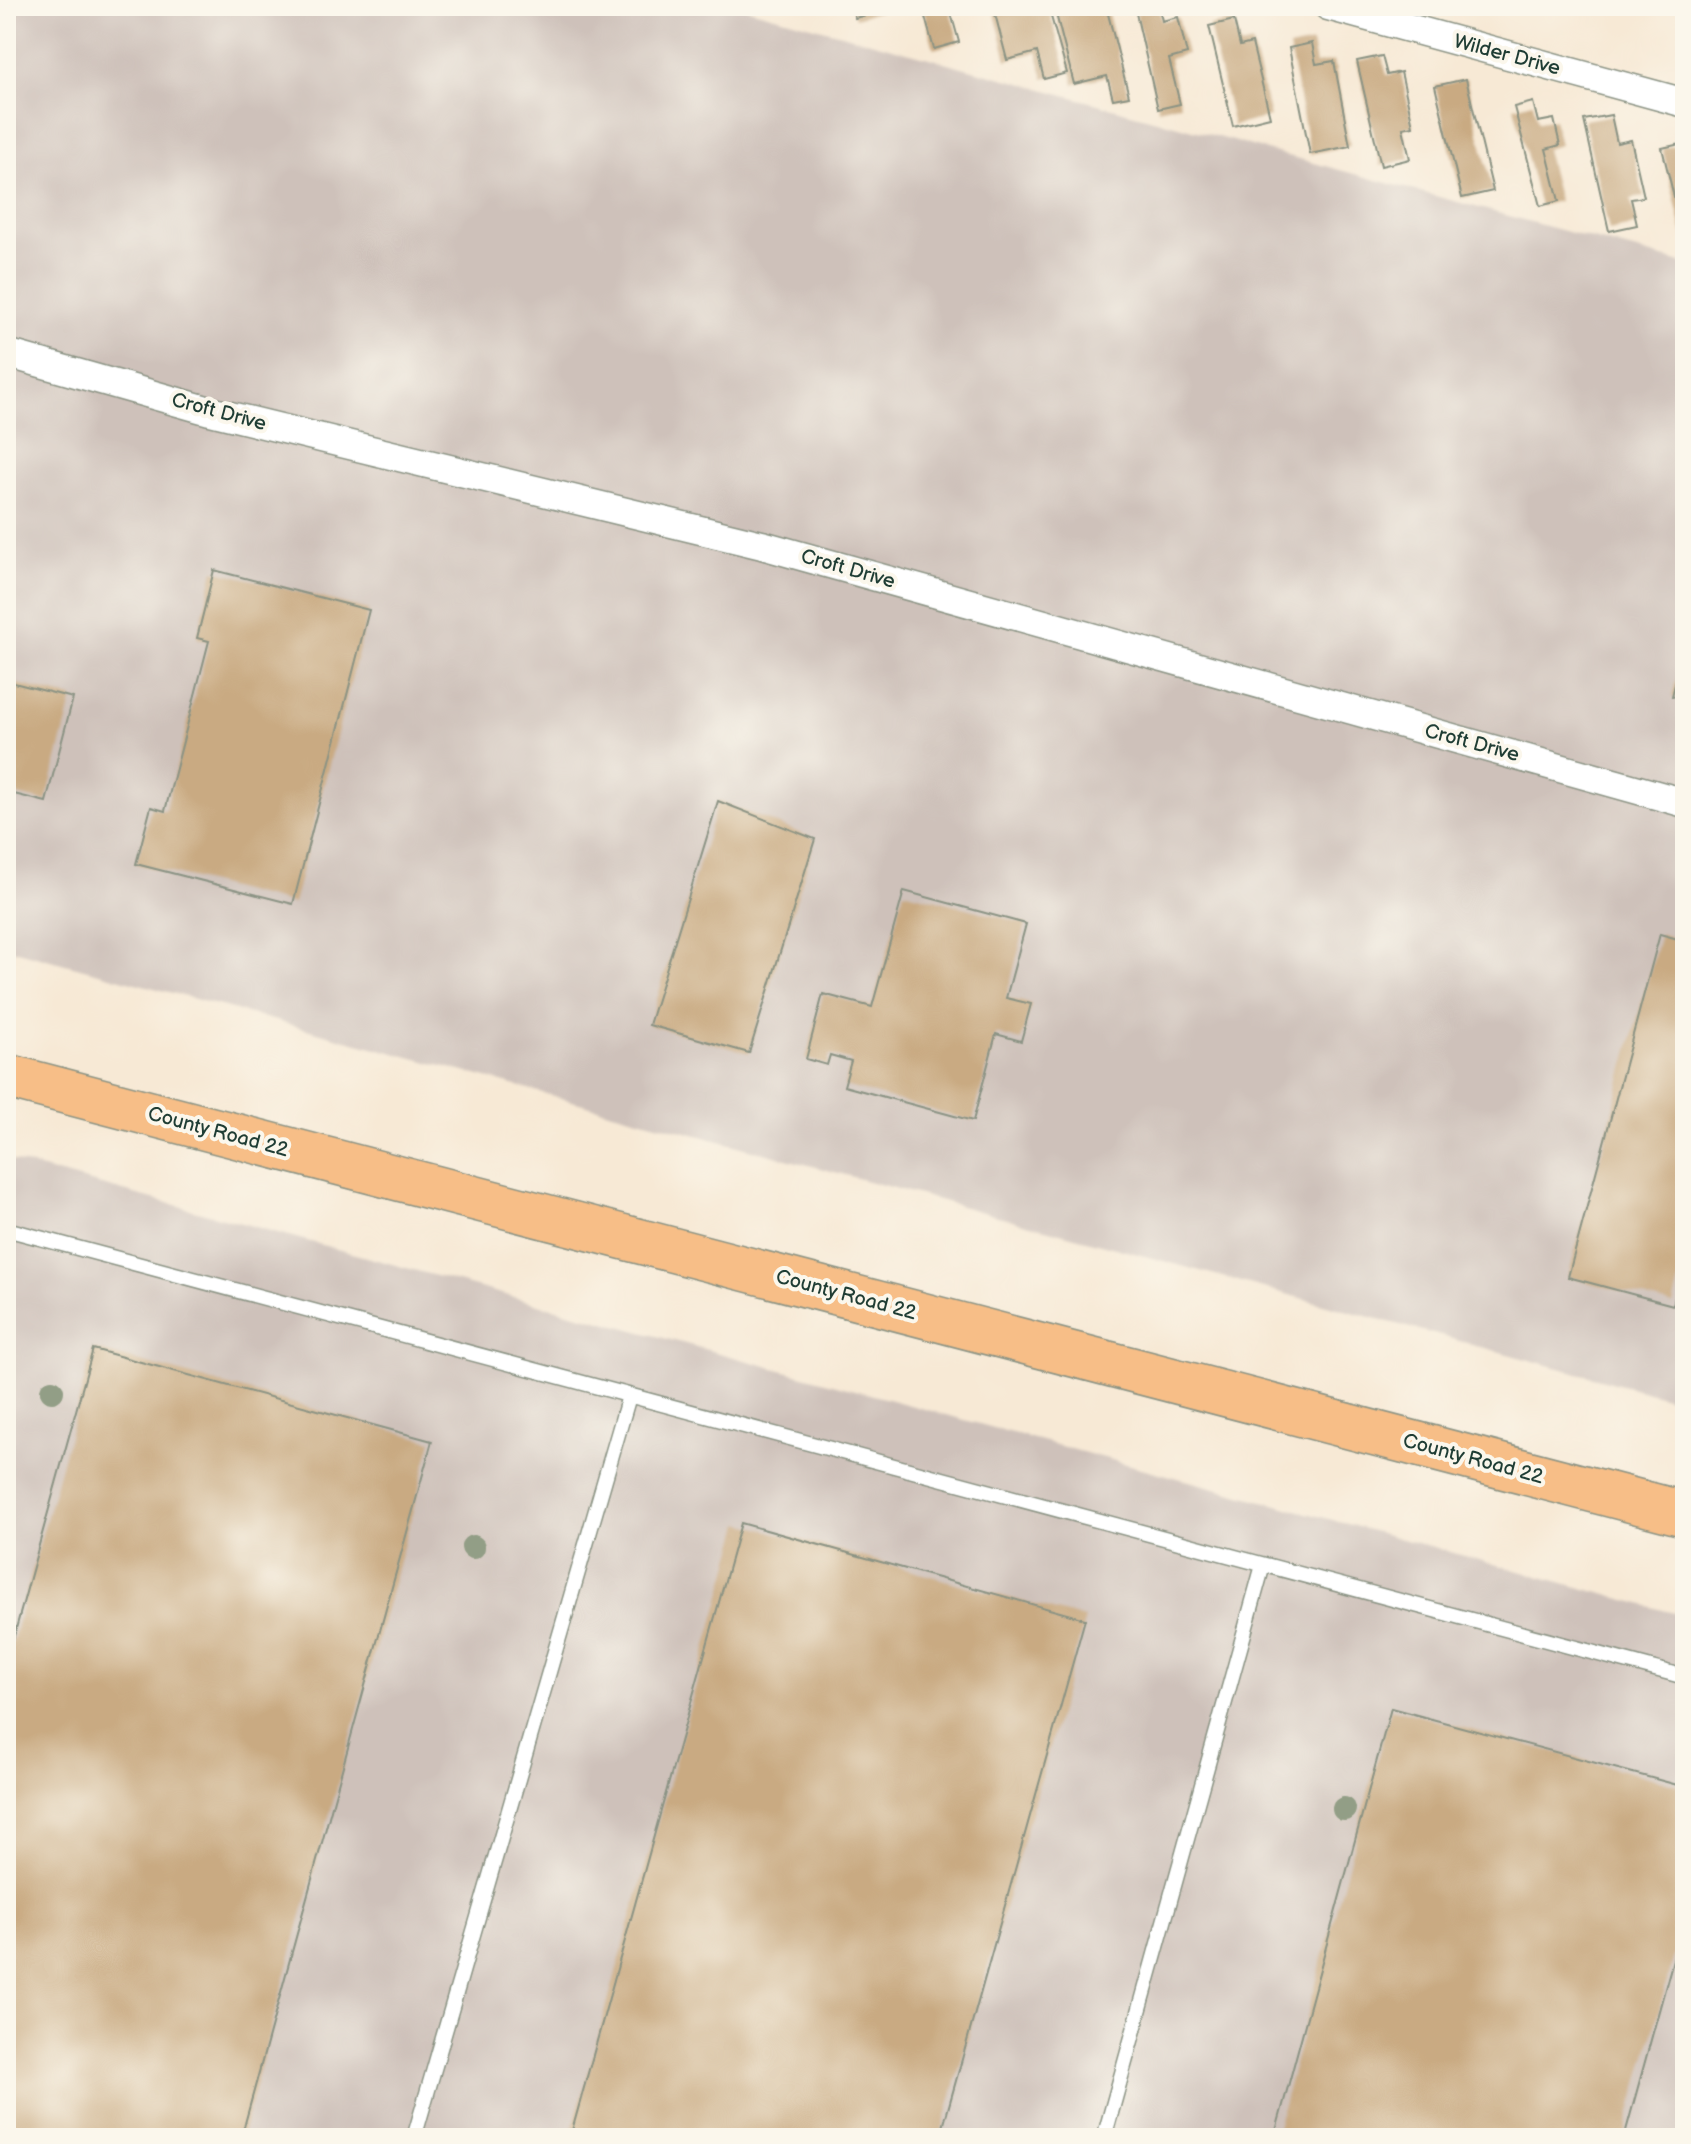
<svg xmlns="http://www.w3.org/2000/svg" width="1691" height="2144" font-family="'Balsamiq Sans',sans-serif">
	<style>
		.industrial { fill: #cec1ba }
		.building { fill: #c9aa82 }
		.lines { fill: none; stroke-linecap: round; stroke-linejoin: round }
		.service-casing { stroke: #8b9384; stroke-width: 17 }
		.minor-casing { stroke: #8b9384; stroke-width: 31 }
		.primary-casing { stroke: #8b9384; stroke-width: 47 }
		.service { stroke: #fff; stroke-width: 14 }
		.minor { stroke: #fff; stroke-width: 28 }
		.primary { stroke: #f7be87; stroke-width: 44 }
		.tree { fill: #929e86 }
		.labels { text-anchor: middle; dominant-baseline: central; stroke-width: 8; stroke-linejoin: round; paint-order: stroke }
		.street-label { font-size: 20px; fill: #1f3d34; stroke: #fbf7ec }
	</style>
	<rect width="100%" height="100%" fill="#fbf7ec"/>
	<filter id="ink" filterUnits="userSpaceOnUse"><feTurbulence type="fractalNoise" baseFrequency=".0125" numOctaves="2"/><feDisplacementMap in="SourceGraphic" scale="16" xChannelSelector="R" yChannelSelector="G"/><feConvolveMatrix kernelMatrix="1 2 1 2 8 2 1 2 1" color-interpolation-filters="sRGB"/></filter>
	<filter id="wash" filterUnits="userSpaceOnUse"><feTurbulence type="fractalNoise" baseFrequency=".006" numOctaves="4" result="noise"/><feDisplacementMap in="SourceGraphic" scale="32" xChannelSelector="R" yChannelSelector="G"/><feGaussianBlur stdDeviation="1.8" result="paint"/><feColorMatrix in="noise" values="0 0 0 0 0 0 0 0 0 0 0 0 0 0 0 0 0 1.4 0 .05"/><feComposite in="paint" operator="in"/></filter>
	<g filter="url(#wash)">
		<rect width="100%" height="100%" fill="#f7e9d5"/>
		<!-- industrial -->
		<path class="industrial" d="M6 6H738L1685 264V1402L6 948Z
			M6 1159 1685 1616V2138H6Z"/>
		<g id="blocks">
			<!-- building -->
			<path class="building" d="M851 6H887L888 9 855 18Z
				M922 6H949L959 42 934 49Z
				M993 6H1048L1067 73 1044 79 1037 52 1007 60Z
				M1054 6H1106L1129 96 1113 99 1107 76 1074 84Z
				M1159 8 1162 21 1178 17 1187 54 1169 59 1180 104 1158 109 1136 13Z
				M1234 20 1240 46 1252 43 1270 117 1233 126 1209 26Z
				M1312 43 1316 64 1334 61 1350 146 1310 154 1289 48Z
				M1382 56 1387 75 1401 72 1413 126 1403 128 1410 159 1381 166 1357 61Z
				M1466 79 1493 191 1462 198 1435 86Z
				M1533 102 1538 122 1554 119 1560 145 1546 149 1559 201 1540 206 1514 107Z
				M1611 115 1617 143 1631 140 1644 197 1631 199 1637 225 1609 231 1584 120Z
				M1685 143V237H1684L1662 148Z
				M214 570 369 610 293 904 136 864 151 807 165 811 209 641 197 638Z
				M1684 650H1685V700L1672 696Z
				M6 681 73 698 46 802 6 792Z
				M718 801 815 839 749 1053 649 1025Z
				M904 891 1026 924 1006 998 1031 1004 1021 1041 996 1034 973 1121 844 1086 851 1061 830 1055 827 1065 806 1059 823 994 872 1007Z
				M1660 934 1685 941V1258L1673 1305 1568 1277Z
				M93 1349 432 1441 241 2138H6V1665Z
				M741 1523 1085 1619 940 2138H570Z
				M1391 1708 1685 1787V1916L1624 2138H1274Z"/>
		</g>
	</g>
	<g filter="url(#ink)">
		<use href="#blocks" fill-opacity="0" stroke="#8b9384" stroke-width="2"/>
		<g class="lines">
			<!-- service casing -->
			<g class="service-casing">
				<path id="service" d="M6 1229 1685 1677
					M414 2138 629 1396
					M1104 2138 1263 1565"/>
			</g>
			<!-- minor casing -->
			<g class="minor-casing">
				<path id="minor" d="M1328 6 1685 103
					M6 353 210 411 762 545 1685 803"/>
			</g>
			<!-- primary casing -->
			<g class="primary-casing">
				<path id="primary" d="M6 1076 1685 1514"/>
			</g>
			<!-- service -->
			<use href="#service" class="service"/>
			<!-- minor -->
			<use href="#minor" class="minor"/>
			<!-- primary -->
			<use href="#primary" class="primary"/>
		</g>
		<!-- trees -->
		<g class="tree">
			<circle cx="52" cy="1391" r="12"/>
			<circle cx="473" cy="1547" r="12"/>
			<circle cx="1344" cy="1809" r="12"/>
		</g>
	</g>
	<g class="labels">
		<!-- street labels -->
		<g class="street-label">
			<text transform="translate(1507 55) rotate(15)">Wilder Drive</text>
			<text transform="translate(219 412) rotate(15)">Croft Drive</text>
			<text transform="translate(848 569) rotate(16)">Croft Drive</text>
			<text transform="translate(1472 743) rotate(15)">Croft Drive</text>
			<text transform="translate(218 1132) rotate(15)">County Road 22</text>
			<text transform="translate(846 1295) rotate(15)">County Road 22</text>
			<text transform="translate(1473 1459) rotate(15)">County Road 22</text>
		</g>
	</g>
	<!-- margin -->
	<rect width="1691" height="2144" fill="none" stroke="#fbf7ec" stroke-width="32"/>
</svg>
